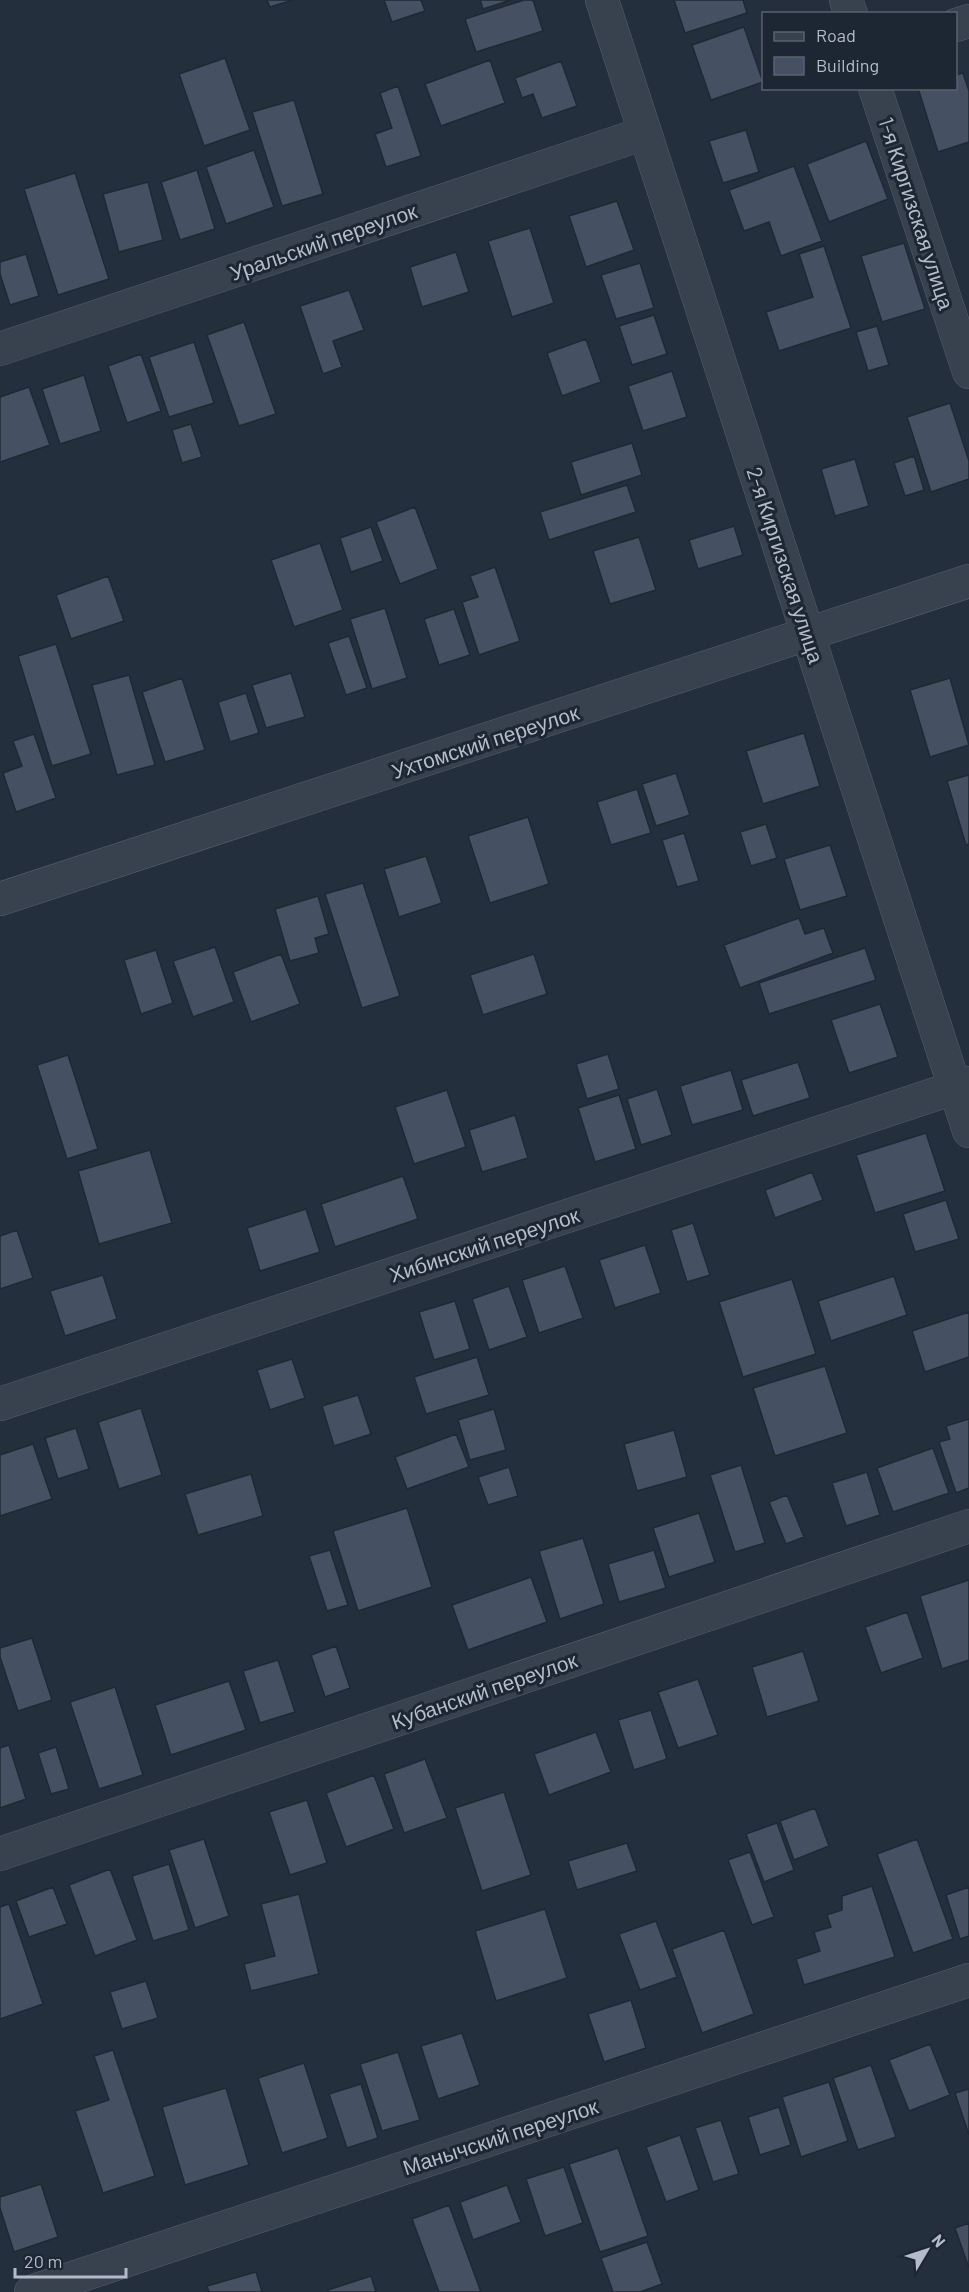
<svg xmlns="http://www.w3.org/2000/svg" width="969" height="2292" font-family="Barlow,sans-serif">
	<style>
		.building { fill: #455162; stroke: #1f2835; stroke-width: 1.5 }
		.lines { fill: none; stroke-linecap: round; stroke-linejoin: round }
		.street-casing { stroke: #565f6c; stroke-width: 34 }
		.street { stroke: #38414e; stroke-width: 33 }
		.labels { text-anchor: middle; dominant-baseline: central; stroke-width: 6; stroke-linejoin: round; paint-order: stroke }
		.street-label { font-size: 21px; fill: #b4bcc9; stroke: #1d2633 }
	</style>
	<rect width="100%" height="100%" fill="#242f3e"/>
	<!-- building -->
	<path class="building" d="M267 0H293L270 7Z
		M384 0H421L425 11 392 22Z
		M480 0H511L483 9Z
		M524 0H533L543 31 476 52 465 19Z
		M674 0H743L747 13 685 33Z
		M744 27 763 82 711 100 692 45Z
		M225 58 250 130 204 146 179 74Z
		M490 60 505 103 441 126 425 84Z
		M561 61 577 106 542 118 533 94 522 98 515 78Z
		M963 73 969 91V142L938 152 918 88H956V75Z
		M398 86 421 156 386 167 375 134 392 128 380 93Z
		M294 100 323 194 282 206 252 112Z
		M746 130 759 172 723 183 709 141Z
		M866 141 888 199 829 222 807 164Z
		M254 150 274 207 226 224 206 167Z
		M794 166 822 241 781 256 769 222 744 231 729 190Z
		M197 170 215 229 180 240 161 182Z
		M75 173 109 279 58 295 24 189Z
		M148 182 163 240 119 252 103 194Z
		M617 201 634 250 586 267 569 216Z
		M530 228 554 303 512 317 488 241Z
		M904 243 925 309 882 322 861 256Z
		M824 246 851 328 779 351 766 312 813 297 799 254Z
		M456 252 469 292 422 307 410 267Z
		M26 254 39 296 10 305 0 274V262Z
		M640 263 654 308 616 319 601 275Z
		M349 290 364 330 333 341 342 367 323 374 300 306Z
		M654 315 667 354 632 365 619 326Z
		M244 322 276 414 239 426 207 335Z
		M877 326 889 365 868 371 856 332Z
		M586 339 601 382 562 396 547 353Z
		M194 342 214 403 169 417 149 357Z
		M141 354 161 411 127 423 108 366Z
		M672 371 687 417 643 431 628 386Z
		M84 375 101 431 60 444 42 389Z
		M29 387 50 445 0 462V397Z
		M950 403 969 461V479L931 492 907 417Z
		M191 424 202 457 182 463 172 430Z
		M632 443 642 475 581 495 571 462Z
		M914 456 924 490 905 496 894 463Z
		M855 459 869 506 835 516 821 469Z
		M627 485 636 512 549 540 540 512Z
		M415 507 438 569 400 584 376 522Z
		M734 526 743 555 698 569 689 540Z
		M371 527 383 561 351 572 340 538Z
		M639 537 656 590 610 604 593 551Z
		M320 543 343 610 294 627 271 560Z
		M495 567 520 641 479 655 462 602 478 597 470 576Z
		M108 576 124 621 71 639 56 595Z
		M385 608 407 678 372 689 350 619Z
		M454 609 470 655 439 665 424 619Z
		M349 636 367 688 346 695 328 643Z
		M56 644 91 754 52 766 18 656Z
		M291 673 305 717 266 728 252 685Z
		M129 675 155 765 117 775 92 685Z
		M182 678 205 750 165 762 142 692Z
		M950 678 969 745 930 757 910 690Z
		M246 693 259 733 230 742 218 702Z
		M804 733 820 786 763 804 746 751Z
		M34 734 56 798 16 812 3 773 22 766 13 741Z
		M676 773 690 815 656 826 642 784Z
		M969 775V844L966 845 947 781Z
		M637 789 651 833 611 845 597 802Z
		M528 817 549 884 490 903 468 836Z
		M766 824 777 858 751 866 740 832Z
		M684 833 699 881 677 887 662 840Z
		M830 845 847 896 800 910 784 859Z
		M426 856 442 903 399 917 384 869Z
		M363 883 400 996 362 1008 325 894Z
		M318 896 329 934 315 938 319 953 290 961 275 909Z
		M799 918 805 934 824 928 833 953 740 988 724 945Z
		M215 947 234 1002 193 1017 173 961Z
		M865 948 876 980 769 1014 759 983Z
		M156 950 173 1003 141 1014 124 960Z
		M281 954 300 1004 251 1022 233 972Z
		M534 954 547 994 483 1015 470 975Z
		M880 1004 898 1057 849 1073 831 1020Z
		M608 1054 619 1089 587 1099 576 1064Z
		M68 1055 98 1149 67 1159 37 1065Z
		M798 1062 810 1098 753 1116 741 1080Z
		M731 1070 743 1110 692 1125 680 1086Z
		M657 1089 672 1135 641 1145 627 1099Z
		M447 1090 466 1147 414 1164 395 1107Z
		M619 1095 636 1149 595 1162 578 1108Z
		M515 1115 528 1158 482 1172 469 1130Z
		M926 1133 945 1191 875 1213 856 1155Z
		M150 1150 172 1223 99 1244 78 1171Z
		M812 1172 823 1200 775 1218 765 1190Z
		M403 1176 418 1219 335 1247 321 1204Z
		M946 1200 959 1239 915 1252 903 1214Z
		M306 1209 320 1252 260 1271 247 1228Z
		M693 1223 710 1275 687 1282 671 1230Z
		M17 1230 33 1278 0 1289V1236Z
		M645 1245 661 1293 615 1308 599 1260Z
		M565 1266 583 1318 539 1333 522 1280Z
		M103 1275 117 1319 65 1336 50 1291Z
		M894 1276 907 1315 831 1341 818 1301Z
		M792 1279 816 1354 743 1377 719 1302Z
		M509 1286 527 1337 489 1350 472 1299Z
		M455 1301 470 1349 434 1360 419 1312Z
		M969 1312V1357L925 1372 912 1331Z
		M477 1357 489 1395 426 1414 414 1377Z
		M292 1359 305 1398 270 1410 257 1370Z
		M825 1366 847 1433 775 1456 753 1388Z
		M358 1395 371 1434 334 1446 322 1406Z
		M141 1408 162 1475 119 1489 98 1422Z
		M494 1409 506 1450 470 1460 458 1420Z
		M969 1419V1488L956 1493 939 1442 950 1439 946 1426Z
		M76 1428 89 1469 58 1479 45 1438Z
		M674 1430 687 1477 637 1491 624 1444Z
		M456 1434 469 1467 407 1489 395 1457Z
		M33 1444 52 1499 0 1516V1455Z
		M933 1448 949 1493 893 1512 877 1468Z
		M741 1465 765 1543 735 1552 710 1475Z
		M509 1467 518 1496 488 1505 478 1477Z
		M867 1472 880 1515 846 1526 832 1483Z
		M251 1474 263 1516 198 1535 185 1494Z
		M787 1495 804 1537 786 1544 769 1502Z
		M407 1508 432 1587 358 1611 333 1531Z
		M699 1513 715 1562 669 1577 653 1528Z
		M583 1538 604 1604 560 1619 539 1551Z
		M330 1550 348 1605 327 1611 309 1556Z
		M654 1550 666 1588 619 1602 608 1564Z
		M531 1577 547 1622 468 1650 452 1605Z
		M969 1580V1660L942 1669 920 1596Z
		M907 1612 923 1658 881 1673 865 1627Z
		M32 1638 52 1700 18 1711 0 1657V1648Z
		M336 1646 350 1688 325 1697 311 1655Z
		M803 1651 819 1701 767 1717 752 1667Z
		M278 1660 295 1712 260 1723 243 1671Z
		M698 1679 718 1735 678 1748 658 1692Z
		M229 1681 246 1730 171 1755 155 1705Z
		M115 1687 143 1775 99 1789 70 1702Z
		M651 1710 667 1759 634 1770 618 1720Z
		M596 1732 611 1772 549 1795 534 1754Z
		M9 1745 26 1799 0 1808V1748Z
		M56 1747 69 1789 51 1794 38 1753Z
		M425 1759 447 1818 404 1833 384 1774Z
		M374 1775 394 1829 346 1847 326 1793Z
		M504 1792 531 1875 482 1891 455 1808Z
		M307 1800 327 1863 290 1875 269 1812Z
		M815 1808 829 1846 794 1860 780 1821Z
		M777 1823 794 1870 764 1882 746 1834Z
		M204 1839 229 1916 195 1928 169 1850Z
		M917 1839 953 1939 913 1953 877 1854Z
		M627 1843 637 1871 577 1890 568 1861Z
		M750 1852 774 1917 752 1925 728 1860Z
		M169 1864 189 1930 153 1941 132 1876Z
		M110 1869 137 1940 95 1956 69 1885Z
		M872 1886 895 1957 804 1985 796 1959 820 1951 814 1932 831 1927 827 1915 842 1910V1896Z
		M53 1887 67 1924 29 1937 16 1901Z
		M969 1887V1936L960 1939 946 1895Z
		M299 1894 319 1974 251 1991 244 1964 275 1956 261 1904Z
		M9 1904 43 2004 0 2019V1907Z
		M545 1909 567 1978 496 2001 475 1931Z
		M656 1921 677 1977 640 1990 619 1934Z
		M724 1930 754 2014 702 2033 672 1949Z
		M146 1981 158 2018 122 2029 110 1992Z
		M631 2000 646 2048 604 2062 588 2014Z
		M462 2033 480 2085 438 2099 421 2046Z
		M930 2044 950 2095 909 2111 889 2060Z
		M113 2050 155 2176 103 2193 75 2111 109 2100 94 2056Z
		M398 2052 420 2120 382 2131 360 2064Z
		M304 2063 328 2138 282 2153 258 2078Z
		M871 2065 896 2137 858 2150 833 2078Z
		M829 2082 848 2141 801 2157 782 2097Z
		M361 2084 378 2138 347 2148 329 2094Z
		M226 2088 249 2165 185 2185 162 2107Z
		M969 2089V2135L955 2093Z
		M779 2107 791 2145 760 2155 748 2117Z
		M721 2120 739 2174 713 2182 695 2128Z
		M680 2135 699 2190 666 2202 646 2147Z
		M618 2148 648 2236 600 2252 569 2164Z
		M564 2167 583 2223 545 2236 526 2179Z
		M41 2184 58 2237 14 2252 0 2208V2197Z
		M507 2185 521 2222 473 2240 460 2202Z
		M449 2205 481 2292H439L412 2219Z
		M969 2223V2268L955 2228Z
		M647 2242 662 2284 640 2292H613L601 2258Z
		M256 2272 262 2292H209L207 2286Z
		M371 2276 376 2292H328V2290Z"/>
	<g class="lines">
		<!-- street casing -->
		<g class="street-casing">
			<path id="street" d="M602 0 969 1131
				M846 0 851 14
				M956 25 969 21
				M875 88 969 372
				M0 349 645 133
				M0 899 969 581
				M0 1404 969 1083
				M0 1854 969 1526
				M31 2292 969 1980"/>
		</g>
		<!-- street -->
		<use href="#street" class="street"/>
	</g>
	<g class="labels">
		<!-- street labels -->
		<g class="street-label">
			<text transform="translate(917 213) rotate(72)">1-я Киргизская улица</text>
			<text transform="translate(323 241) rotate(-19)">Уральский переулок</text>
			<text transform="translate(786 565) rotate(72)">2-я Киргизская улица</text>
			<text transform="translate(485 741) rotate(-18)">Ухтомский переулок</text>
			<text transform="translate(484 1244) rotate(-18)">Хибинский переулок</text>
			<text transform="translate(484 1690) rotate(-19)">Кубанский переулок</text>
			<text transform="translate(500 2136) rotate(-18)">Манычский переулок</text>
		</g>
	</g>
	<!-- legend -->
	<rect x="762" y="12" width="195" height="78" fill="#1d2633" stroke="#59626f" stroke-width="1.5"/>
	<rect x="774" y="32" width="30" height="9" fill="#38414e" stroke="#59626f" stroke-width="1.5"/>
	<text x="816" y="42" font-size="18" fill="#b4bcc9">Road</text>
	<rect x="774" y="57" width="30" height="18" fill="#455162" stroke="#59626f" stroke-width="1.5"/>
	<text x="816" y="72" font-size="18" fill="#b4bcc9">Building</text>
	<!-- north arrow -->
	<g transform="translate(927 2250) rotate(51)" stroke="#1d2633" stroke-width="4.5" paint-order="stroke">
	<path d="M0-4.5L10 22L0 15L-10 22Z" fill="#b4bcc9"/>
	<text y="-9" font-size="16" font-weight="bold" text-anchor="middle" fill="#b4bcc9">N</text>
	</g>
	<!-- scale -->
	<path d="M15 2268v9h111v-9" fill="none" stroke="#b4bcc9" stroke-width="3"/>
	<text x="24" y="2268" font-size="18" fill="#b4bcc9" stroke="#1d2633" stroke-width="4.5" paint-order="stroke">20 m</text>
</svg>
